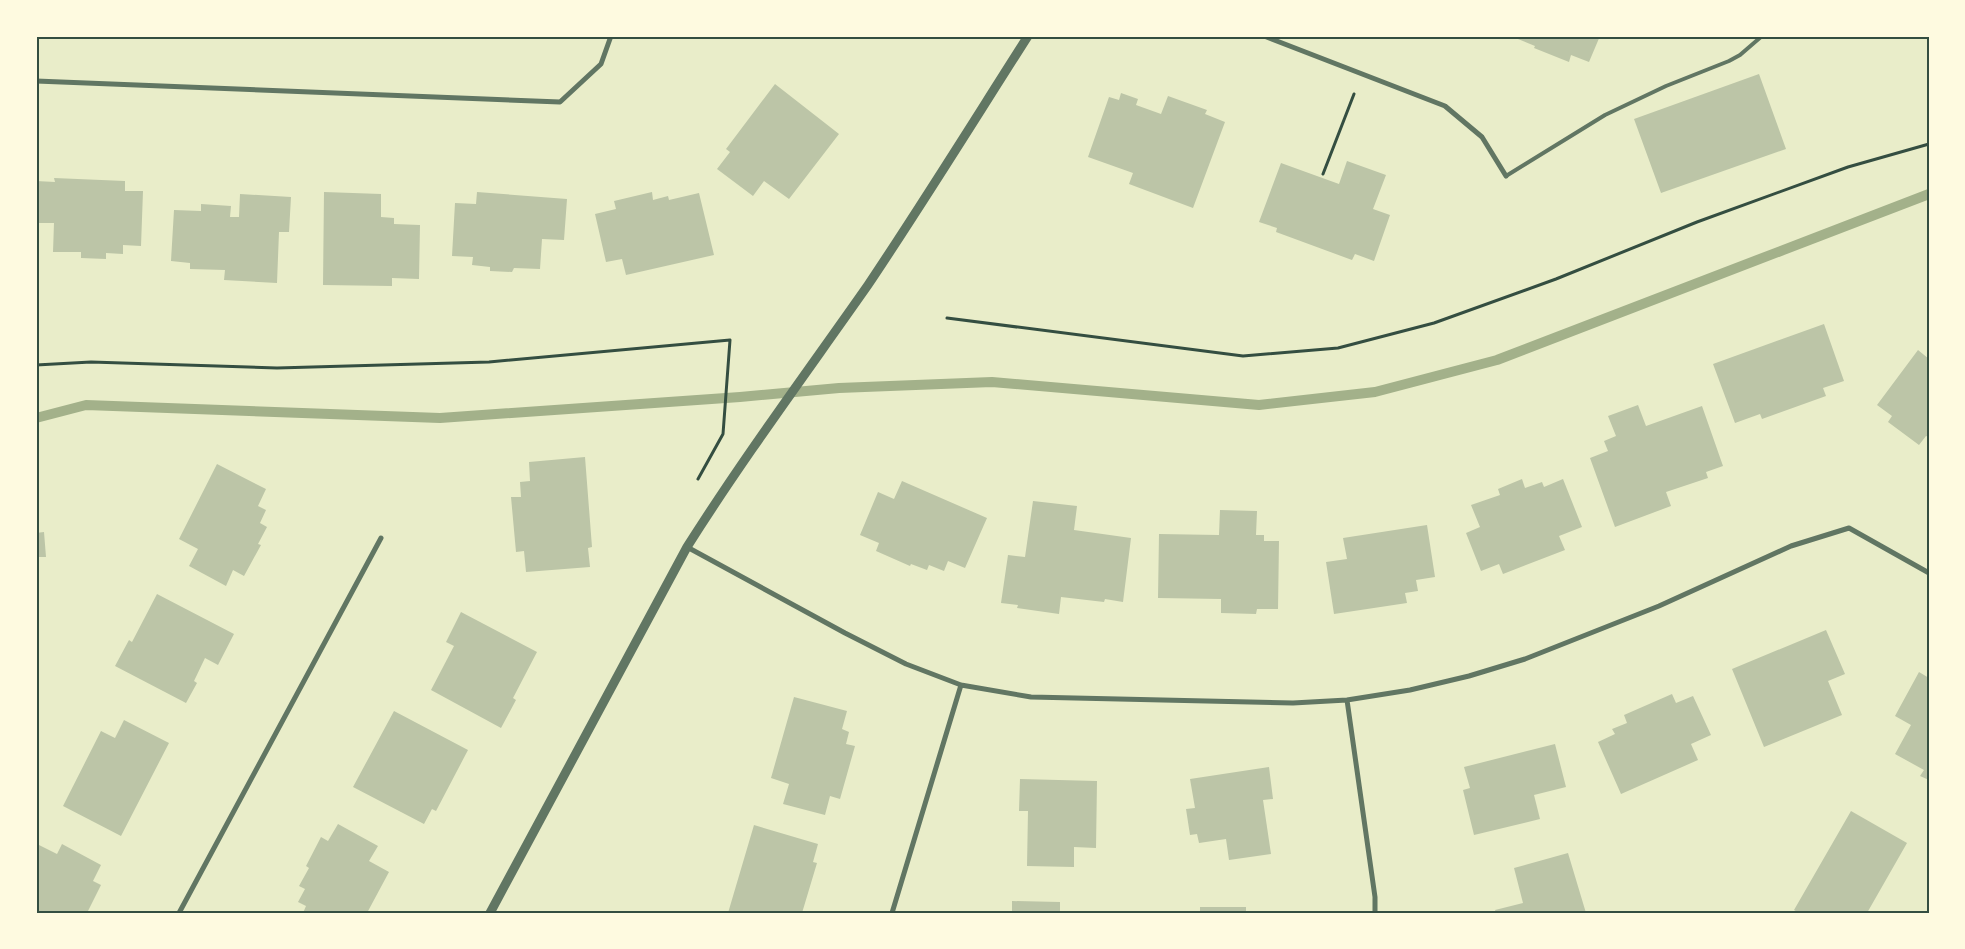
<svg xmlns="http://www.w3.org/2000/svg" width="1965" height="949" font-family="'Source Sans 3',sans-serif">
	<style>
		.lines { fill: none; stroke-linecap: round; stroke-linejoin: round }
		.stream { stroke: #a3b18a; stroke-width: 10 }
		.building { fill: #bcc5a7 }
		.path { stroke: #344e41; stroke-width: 3 }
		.service { stroke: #617663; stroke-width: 4 }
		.minor { stroke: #617663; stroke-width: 5 }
		.tertiary { stroke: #617663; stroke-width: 9 }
		.neatline { fill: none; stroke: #344e41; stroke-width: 2 }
	</style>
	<rect width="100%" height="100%" fill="#e9edc9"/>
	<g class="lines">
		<!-- stream -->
		<path class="stream" d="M36 418 86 405 440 418 740 397 839 388 992 382 1259 405 1375 392 1497 360 1929 194"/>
	</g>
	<!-- building -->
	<path class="building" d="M1519 36H1600L1589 62 1571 55 1569 62 1534 48 1535 46 1518 39Z
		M1759 74 1786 149 1661 193 1634 119Z
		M775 84 839 134 789 199 764 181 753 196 717 169 730 152 726 149Z
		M1121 93 1138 99 1136 105 1161 114 1168 96 1207 110 1205 114 1225 122 1193 208 1129 184 1133 173 1088 157 1109 97 1119 100Z
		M1347 161 1386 175 1373 209 1390 215 1374 261 1355 254 1352 260 1276 232 1277 228 1259 222 1281 163 1339 184Z
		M54 178 125 181V191H143L141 246 123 245V254L106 253V259L81 258V252H53L54 223H36V181L55 182Z
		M324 192 381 194V217L394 218V224L420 225 419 279 392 278V286L323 285Z
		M477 192 567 199 564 240 542 239 540 269 514 268 512 272 490 271V267L472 265 473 257 452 256 455 203 476 204Z
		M652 192 653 200 668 196 669 200 699 193 714 255 626 275 622 259 606 262 595 214 616 209 614 201Z
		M240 194 291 197 289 232H279L277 283 224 280 225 270 190 269V263L171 261 174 210 201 211V204L231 206 230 217H239Z
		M1824 324 1844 381 1823 388 1826 396 1762 419 1760 414 1735 423 1713 364Z
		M1918 350 1929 359V437L1926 436 1919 445 1888 422 1892 416 1877 405Z
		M1638 405 1646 426 1702 406 1723 466 1706 472 1708 478 1666 492 1671 506 1615 527 1590 458 1608 451 1604 441 1616 436 1608 416Z
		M585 457 592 547 588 548 590 567 526 572 524 551 516 552 511 497H521L520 482 530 481 529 462Z
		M217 464 266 489 258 506 266 510 260 523 267 527 258 544 261 545 244 576 233 570 226 586 189 566 198 549 179 539Z
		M1522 479 1525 488 1542 482 1544 487 1563 479 1582 527 1559 536 1565 550 1503 574 1499 564 1481 571 1466 533 1480 527 1471 505 1500 495 1498 489Z
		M902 481 987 518 965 568 948 561 944 571 929 565 927 570 911 564 910 566 876 551 879 543 860 535 878 492 894 499Z
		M1033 501 1077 506 1074 530 1131 538 1123 602 1105 599 1104 602 1061 597 1059 614 1017 608 1018 605 1001 603 1008 555 1025 557Z
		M1220 510 1257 511 1256 535H1264V541H1279L1278 609H1257L1256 614 1221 613V599L1158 598 1159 534 1219 535Z
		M1427 525 1435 577 1416 580 1418 591 1405 593 1407 603 1334 614 1326 562 1347 559 1343 538Z
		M44 532 46 557H36V533Z
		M157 594 234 634 218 665 205 658 194 681 197 683 186 703 115 666 129 640 132 642Z
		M461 612 537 652 513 698 516 700 501 728 431 690 454 646 446 642Z
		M1826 630 1845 674 1828 681 1842 715 1764 747 1732 669Z
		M1919 672 1929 678V780L1920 776 1924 770 1895 754 1911 725 1895 716Z
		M1672 694 1676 703 1693 696 1711 735 1691 744 1698 760 1621 794 1598 742 1615 734 1612 729 1627 723 1624 715Z
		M794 697 847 711 842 729 849 732 846 744 855 746 840 799 830 796 825 815 783 804 789 784 771 778Z
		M394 711 468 750 436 811 432 809 424 824 353 787Z
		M124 720 169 743 121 836 63 806 101 731 115 738Z
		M1555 744 1566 787 1534 795 1540 819 1474 835 1463 790 1470 788 1464 767Z
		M1269 767 1273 799 1263 800 1271 854 1229 860 1226 839 1199 843 1197 834 1190 835 1186 809 1195 808 1190 779Z
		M1020 779 1097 781 1096 848 1074 847V867L1027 866 1028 811H1019Z
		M1851 811 1907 843 1867 913H1799L1794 910Z
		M338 824 378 846 369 861 389 872 367 913H303L306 906 298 902 305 889 299 886 309 868 306 866 321 837 328 841Z
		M754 825 818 844 813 862 817 863 802 913H728Z
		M37 844 57 854 62 844 101 865 93 881 101 885 87 913H36Z
		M1568 853 1586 913H1496L1495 910 1523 903 1514 868Z
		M1012 901 1060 902V913H1012Z
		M1200 907H1246V913H1200Z"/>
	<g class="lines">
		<!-- path -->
		<path class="path" d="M1323 174 1354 94
			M947 318 1243 356 1338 348 1434 323 1556 279 1697 222 1848 167 1929 144
			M36 365 91 362 277 368 489 362 730 340 723 434 698 479"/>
		<!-- service -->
		<path class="service" d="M1506 176 1605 115 1666 86 1729 61 1740 55 1762 36"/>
		<!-- minor -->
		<path class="minor" d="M1264 36 1445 106 1482 137 1506 176
			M36 81 560 102 601 64 611 36
			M687 547 845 633 906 664 961 685 1031 697 1293 703 1347 700 1410 690 1469 676 1525 659 1659 606 1791 546 1849 528 1929 573
			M1347 700 1375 897V913
			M179 913 381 538
			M892 913 961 685"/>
		<!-- tertiary -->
		<path class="tertiary" d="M490 913 687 547C744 457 807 372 868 285 923 203 975 119 1028 36"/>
	</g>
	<!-- border -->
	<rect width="1965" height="949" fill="none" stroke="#fefae0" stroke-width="75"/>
	<rect x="38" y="38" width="1890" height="874" class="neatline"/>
</svg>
